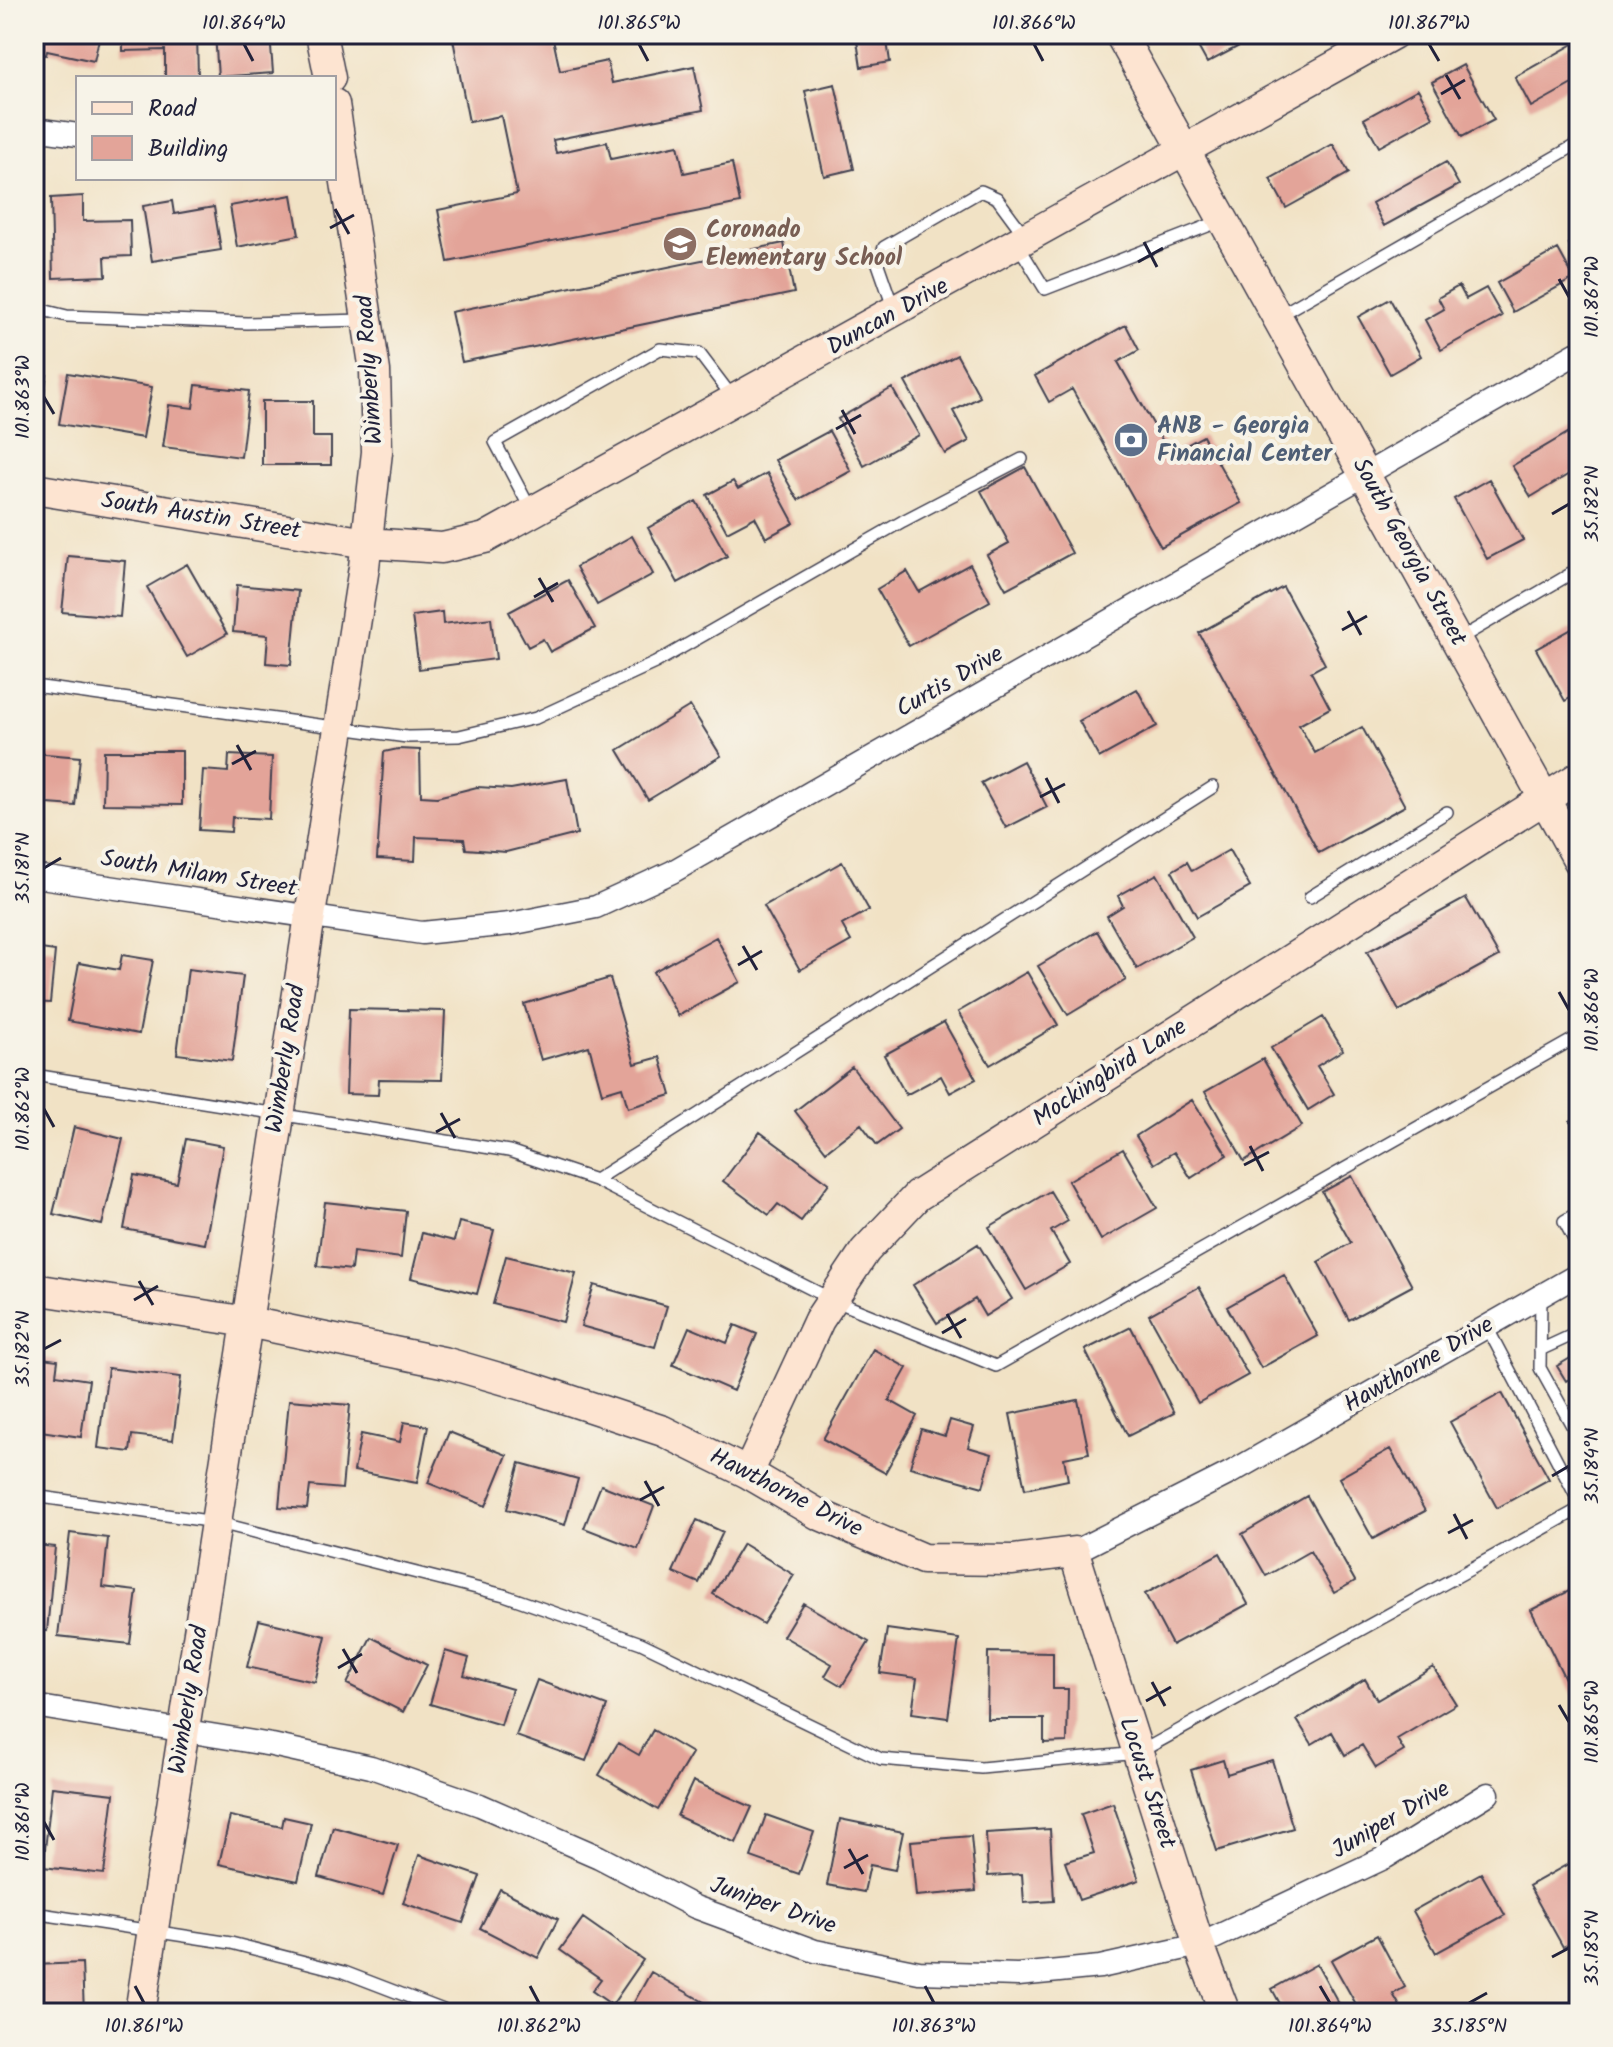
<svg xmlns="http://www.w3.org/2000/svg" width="1613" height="2047" font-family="Kalam,sans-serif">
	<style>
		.building { fill: #e3a499 }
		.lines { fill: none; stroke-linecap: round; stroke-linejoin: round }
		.lane-casing { stroke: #413f50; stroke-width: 14 }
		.street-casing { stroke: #413f50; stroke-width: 25 }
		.secondary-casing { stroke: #413f50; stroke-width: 33 }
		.lane { stroke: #fff; stroke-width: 11 }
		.street { stroke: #fff; stroke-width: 22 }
		.secondary { stroke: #fde4d1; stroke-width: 30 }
		.ticks { fill: none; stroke: #22223b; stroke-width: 3 }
		.labels { text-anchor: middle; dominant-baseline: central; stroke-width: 8; stroke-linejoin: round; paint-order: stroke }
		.education-label { font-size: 24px; font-weight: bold; fill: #785e54; stroke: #f7f3e8; text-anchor: start }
		.street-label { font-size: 24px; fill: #22223b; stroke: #f7f3e8 }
		.service-label { font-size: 24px; font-weight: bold; fill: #4e5e75; stroke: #f7f3e8; text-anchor: start }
		.neatline { fill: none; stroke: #22223b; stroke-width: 3 }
		.ticks-label { font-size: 20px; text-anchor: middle; fill: #22223b }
	</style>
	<rect width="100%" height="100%" fill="#f7f3e8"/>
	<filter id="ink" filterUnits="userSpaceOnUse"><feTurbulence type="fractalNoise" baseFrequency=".0125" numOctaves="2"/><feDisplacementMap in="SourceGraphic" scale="16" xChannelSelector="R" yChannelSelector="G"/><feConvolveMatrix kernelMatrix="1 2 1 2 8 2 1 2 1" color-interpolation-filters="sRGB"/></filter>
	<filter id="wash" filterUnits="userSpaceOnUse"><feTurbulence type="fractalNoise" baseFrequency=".006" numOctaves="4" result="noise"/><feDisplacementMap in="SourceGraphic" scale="32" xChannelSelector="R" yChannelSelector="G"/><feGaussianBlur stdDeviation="1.8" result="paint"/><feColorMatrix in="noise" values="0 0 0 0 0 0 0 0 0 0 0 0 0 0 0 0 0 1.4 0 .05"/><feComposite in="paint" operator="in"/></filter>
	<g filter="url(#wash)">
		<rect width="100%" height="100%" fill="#f1e2c5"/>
		<g id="blocks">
			<!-- building -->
			<path class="building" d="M34 34H100L94 61 47 51 46 55 34 53Z
				M123 34H197L198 77 165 78V50L123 51Z
				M215 34H270L273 73 218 77Z
				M452 34H552L560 71 607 61 612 83 694 66 703 110 553 140 556 153 607 142 611 159 678 145 684 173 732 163 740 203 448 262 438 210 517 194 501 116 469 122Z
				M856 34H886L890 62 861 67Z
				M1191 34H1234L1241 45 1207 63Z
				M1579 41V80L1531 107 1515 77Z
				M1463 65 1494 120 1462 137 1432 82Z
				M835 84 854 169 824 176 805 91Z
				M1418 89 1433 117 1379 147 1364 119Z
				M1333 144 1349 173 1286 208 1270 179Z
				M1446 162 1459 185 1384 226 1372 203Z
				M292 195 299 235 237 247 230 206Z
				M83 196V221L130 220 131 256 105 257 106 276 53 278 51 198Z
				M172 201 174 214 214 207 221 250 152 261 143 206Z
				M1579 239V262L1569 244Z
				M784 243 794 293 462 362 451 312Z
				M1558 249 1574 278 1513 312 1497 283Z
				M1459 286 1466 299 1486 288 1502 316 1441 350 1425 320 1444 309 1438 298Z
				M1390 299 1421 356 1390 374 1358 317Z
				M1126 325 1139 350 1118 362 1170 454 1203 436 1241 503 1161 547 1072 389 1049 402 1035 376Z
				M957 355 980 397 953 411 969 441 945 454 905 382Z
				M34 372 47 375 38 422H34Z
				M68 373 152 387 143 438 59 424Z
				M196 385 249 391 241 457 163 447 169 405 193 408Z
				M892 388 919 435 864 466 838 419Z
				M262 401H313V437H331V465H262Z
				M829 431 851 471 798 500 775 460Z
				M1571 431 1579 444V468L1531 497 1512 466Z
				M1025 467 1072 553 1006 589 987 555 1009 543 981 491Z
				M767 473 794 523 766 538 755 517 727 532 707 495 733 481 738 489Z
				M1489 479 1523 540 1487 559 1454 499Z
				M696 501 727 556 678 583 648 528Z
				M632 536 653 574 597 605 576 567Z
				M68 556 125 561 120 617 62 612Z
				M187 564 227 634 187 657 147 587Z
				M970 564 990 601 909 646 877 589 907 571 919 592Z
				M568 580 595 628 550 652 543 639 528 647 509 612Z
				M237 585 298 591 291 665 266 663 268 635 233 632Z
				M1283 587 1325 664 1311 672 1330 708 1299 725 1315 753 1362 727 1405 806 1319 853 1199 633Z
				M442 612 443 624 491 618 496 659 419 669 412 616Z
				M1579 625V693L1565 701 1536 649Z
				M1137 689 1157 726 1099 758 1079 721Z
				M690 706 721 756 648 800 618 750Z
				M34 710 39 711 36 741 34 740Z
				M398 749 420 750 421 796 437 797 477 787 511 789 567 779 577 834 506 852 466 849 464 839 416 837 415 861 377 859 384 752Z
				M104 751H182V805L103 804Z
				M34 753 80 757 75 806 34 803Z
				M229 755 272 757 269 819 232 817 231 832 199 830 203 770 228 772Z
				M1023 761 1047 807 1006 828 981 783Z
				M1229 850 1250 887 1197 917 1172 871 1187 862 1192 871Z
				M842 862 869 910 842 925 851 941 800 970 764 906Z
				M1157 874 1193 937 1137 969 1107 916 1123 906 1118 896Z
				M1466 898 1499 956 1399 1011 1367 952Z
				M1097 931 1126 980 1068 1015 1038 966Z
				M716 937 740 982 678 1016 653 972Z
				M34 948 55 951 50 1003 34 1002Z
				M122 955 153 960 139 1034 68 1021 79 963 119 970Z
				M188 969 243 976 232 1061 177 1054Z
				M1027 972 1058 1025 990 1065 958 1012Z
				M610 978 635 1064 660 1057 671 1095 628 1108 622 1087 602 1093 589 1046 541 1060 524 1004Z
				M349 1009 445 1011 442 1080 379 1079 378 1095 346 1094Z
				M1323 1017 1343 1050 1317 1066 1334 1094 1308 1110 1271 1048Z
				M944 1022 976 1079 950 1093 941 1076 906 1095 884 1055Z
				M1263 1059 1302 1126 1244 1161 1205 1092Z
				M852 1067 899 1129 877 1145 861 1124 826 1151 795 1111Z
				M1192 1100 1227 1155 1191 1178 1174 1152 1154 1164 1136 1136Z
				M1579 1116V1137L1570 1121Z
				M74 1127 123 1139 102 1225 53 1214Z
				M760 1132 829 1183 801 1221 778 1204 769 1215 723 1181Z
				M186 1139 223 1146 205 1244 124 1229 134 1175 177 1183Z
				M1123 1149 1157 1208 1101 1240 1068 1181Z
				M1352 1176 1412 1286 1349 1320 1318 1262 1351 1243 1322 1192Z
				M1050 1191 1068 1221 1051 1231 1070 1264 1026 1290 989 1227Z
				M325 1202 406 1211 401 1258 353 1252 351 1270 317 1266Z
				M459 1222 494 1230 477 1294 411 1278 422 1233 454 1241Z
				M978 1244 1012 1299 985 1316 975 1299 937 1323 913 1285Z
				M506 1256 576 1273 563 1322 493 1304Z
				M1284 1275 1318 1336 1261 1368 1227 1307Z
				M594 1285 667 1306 655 1347 581 1326Z
				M1199 1287 1248 1375 1198 1403 1149 1315Z
				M735 1325 757 1334 733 1391 673 1365 689 1327 727 1343Z
				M1131 1327 1174 1413 1128 1436 1085 1350Z
				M873 1349 907 1368 889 1400 917 1416 885 1473 823 1439Z
				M1579 1353V1374L1566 1381 1557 1366Z
				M34 1357 58 1360 56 1375 89 1380 81 1437 34 1430Z
				M108 1368 181 1377 173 1440 132 1435 130 1452 98 1448Z
				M1502 1393 1549 1479 1497 1508 1450 1422Z
				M289 1400 350 1405 342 1489 310 1486 307 1509 279 1507Z
				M1078 1400 1089 1453 1064 1458 1068 1480 1025 1489 1010 1414Z
				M950 1420 974 1427 968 1447 992 1454 983 1487 910 1467 921 1429 945 1436Z
				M404 1422 428 1426 417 1483 354 1471 361 1434 400 1442Z
				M449 1432 507 1455 486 1506 428 1483Z
				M1390 1449 1425 1511 1373 1539 1339 1478Z
				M520 1463 578 1479 565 1525 507 1509Z
				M601 1485 654 1506 638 1549 584 1528Z
				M1307 1496 1355 1581 1334 1593 1310 1551 1266 1576 1242 1534Z
				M697 1520 723 1532 699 1583 673 1572Z
				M70 1533 108 1538 103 1587 137 1591 130 1644 58 1636Z
				M743 1544 794 1575 763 1624 713 1594Z
				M34 1545 55 1547 47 1631 34 1629Z
				M1220 1553 1248 1604 1172 1645 1145 1594Z
				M1579 1586V1707L1531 1610Z
				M803 1603 869 1642 842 1686 825 1676 832 1664 783 1636Z
				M259 1620 326 1636 315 1682 247 1667Z
				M887 1629 959 1639 948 1718 912 1713 917 1678 880 1673Z
				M371 1637 427 1665 403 1712 347 1684Z
				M445 1651 469 1658 464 1675 512 1689 501 1725 430 1704Z
				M988 1652 1053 1653V1689H1068L1067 1742 1044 1743V1719H987Z
				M1433 1667 1456 1704 1397 1739 1404 1751 1376 1768 1362 1745 1345 1755 1332 1732 1312 1744 1297 1720 1365 1679 1377 1700Z
				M537 1680 607 1706 586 1761 516 1736Z
				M653 1730 692 1753 658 1810 599 1775 618 1743 639 1755Z
				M1223 1760 1227 1774 1272 1760 1293 1828 1217 1851 1191 1770Z
				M693 1781 752 1807 736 1843 677 1816Z
				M52 1787 114 1794 104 1874 43 1867Z
				M1113 1803 1139 1880 1079 1900 1065 1862 1094 1853 1081 1814Z
				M766 1815 814 1832 799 1874 751 1857Z
				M230 1816 282 1827 284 1817 311 1823 298 1881 219 1864Z
				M840 1819 903 1832 895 1870 870 1865 864 1892 827 1885Z
				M333 1827 398 1845 383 1895 319 1877Z
				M1050 1829 1054 1901 1024 1903 1022 1874 988 1876 986 1833Z
				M971 1836 976 1891 916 1896 911 1841Z
				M419 1855 480 1876 463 1923 403 1903Z
				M1579 1858V1938L1563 1947 1529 1886Z
				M1481 1873 1505 1915 1436 1953 1413 1911Z
				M500 1889 558 1919 538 1958 480 1928Z
				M583 1918 643 1960 612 2005 592 1991 601 1979 560 1950Z
				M1377 1935 1405 1987 1393 1994 1404 2013H1361L1331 1960Z
				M82 1963 84 2013H34V1965Z
				M1317 1964 1344 2013H1285L1272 1989Z
				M651 1972 716 2009 713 2013H650L633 2004Z
				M1579 2005V2013H1563Z"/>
		</g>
	</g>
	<g filter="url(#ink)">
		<use href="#blocks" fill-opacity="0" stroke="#413f50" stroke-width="2"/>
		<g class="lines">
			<!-- lane casing -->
			<g class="lane-casing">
				<path id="lane" d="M1018 245 1045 289 1223 220
					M34 308 67 316 247 323 364 320
					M894 310 878 264 884 247 981 191 997 198 1025 236
					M1278 316 1579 143
					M531 510 495 442 660 349 699 353 733 398
					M1459 639 1579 569
					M34 686 407 737 459 736 536 718 655 663 903 521 1022 459
					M1310 897 1447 812
					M34 1075 509 1151 595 1180 833 1300 996 1366 1579 1036
					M595 1180 1213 787
					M1579 1212 1564 1221 1579 1249
					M1541 1296 1540 1368 1575 1431 1579 1429
					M1487 1327 1579 1502
					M1540 1350 1579 1332
					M34 1496 215 1522 504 1595 641 1643 881 1759 981 1768 1138 1753 1579 1509
					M34 1913 231 1943 344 1972 451 2013"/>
			</g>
			<!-- street casing -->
			<g class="street-casing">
				<path id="street" d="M34 129 78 135
					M34 876 422 933 510 924 596 907 672 872 1579 352
					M1074 1552 1230 1473 1579 1274
					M34 1706 272 1745 371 1767 480 1805 599 1857 695 1907 815 1951 919 1972 1018 1975 1100 1967 1199 1945 1386 1857 1488 1794"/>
			</g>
			<!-- secondary casing -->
			<g class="secondary-casing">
				<path id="secondary" d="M321 34 330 78
					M1120 34 1579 861
					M34 489 367 543 442 548 485 538 1393 34
					M34 1289 248 1322 447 1363 530 1387 663 1431 748 1473 818 1514 923 1559 1013 1560 1074 1552 1199 1945 1225 2013
					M748 1473 819 1320 865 1251 917 1196 1579 777
					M140 2013 364 567 377 452 375 371 334 104"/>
			</g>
			<!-- lane -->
			<use href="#lane" class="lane"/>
			<!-- street -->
			<use href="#street" class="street"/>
			<!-- secondary -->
			<use href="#secondary" class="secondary"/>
		</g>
	</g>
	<!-- ticks -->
	<path class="ticks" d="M244 44 253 61M639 44 648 61M1034 44 1043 61M1429 44 1439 61M1446 75 1460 99M1441 94 1465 80M335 209 349 234M330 228 354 215M1144 242 1157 267M1138 262 1163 248M1559 279 1569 297M44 397 54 414M842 410 855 434M836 429 861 415M1552 514 1569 504M539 578 553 602M534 597 558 583M1348 611 1361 635M1342 630 1367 616M237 745 251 770M232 764 256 751M1046 778 1059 803M1040 797 1065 784M44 868 61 858M743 946 757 970M738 965 762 951M1559 992 1569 1010M44 1109 54 1127M441 1113 455 1138M436 1132 460 1119M1250 1146 1263 1171M1244 1165 1269 1152M139 1281 153 1305M134 1300 158 1286M947 1314 961 1338M942 1333 966 1319M44 1349 61 1340M1552 1476 1569 1466M645 1481 659 1506M640 1500 664 1487M1454 1514 1467 1539M1448 1533 1473 1520M343 1649 357 1673M338 1668 362 1654M1152 1682 1165 1706M1146 1701 1171 1687M1559 1705 1569 1722M44 1822 54 1840M849 1849 863 1874M844 1868 868 1855M1552 1957 1569 1948M135 1986 144 2003M530 1986 539 2003M925 1986 934 2003M1320 1986 1330 2003M1469 2003 1487 1993"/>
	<!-- icons -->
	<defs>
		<g id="school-disc" transform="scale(1.8)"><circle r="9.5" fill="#8d6e63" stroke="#f7f3e8"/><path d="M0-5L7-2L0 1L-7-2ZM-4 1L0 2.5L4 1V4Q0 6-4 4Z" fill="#fff"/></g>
		<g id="bank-disc" transform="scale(1.8)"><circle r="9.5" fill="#5c6f8a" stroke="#f7f3e8"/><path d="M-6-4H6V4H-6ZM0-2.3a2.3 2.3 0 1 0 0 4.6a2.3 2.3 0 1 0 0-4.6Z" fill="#fff"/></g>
	</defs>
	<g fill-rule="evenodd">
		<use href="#school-disc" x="680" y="244"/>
		<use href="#bank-disc" x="1131" y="440"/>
	</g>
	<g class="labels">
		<!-- education labels -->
		<g class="education-label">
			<text x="706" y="230">Coronado<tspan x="706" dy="28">Elementary School</tspan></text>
		</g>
		<!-- street labels -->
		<g class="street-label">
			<text transform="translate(888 317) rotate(-29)">Duncan Drive</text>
			<text transform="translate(370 370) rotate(-94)">Wimberly Road</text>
			<text transform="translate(201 516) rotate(9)">South Austin Street</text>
			<text transform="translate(1409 552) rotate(61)">South Georgia Street</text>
			<text transform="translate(950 682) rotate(-30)">Curtis Drive</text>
			<text transform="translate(199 874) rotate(9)">South Milam Street</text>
			<text transform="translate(286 1059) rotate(-81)">Wimberly Road</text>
			<text transform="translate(1110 1073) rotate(-33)">Mockingbird Lane</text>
			<text transform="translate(1419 1365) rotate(-30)">Hawthorne Drive</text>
			<text transform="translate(786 1493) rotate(27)">Hawthorne Drive</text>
			<text transform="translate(189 1700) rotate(-81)">Wimberly Road</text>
			<text transform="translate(1147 1783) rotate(72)">Locust Street</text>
			<text transform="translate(1391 1820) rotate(-30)">Juniper Drive</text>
			<text transform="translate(773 1906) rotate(19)">Juniper Drive</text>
		</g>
		<!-- service labels -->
		<g class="service-label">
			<text x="1157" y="426">ANB - Georgia<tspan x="1157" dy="28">Financial Center</tspan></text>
		</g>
	</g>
	<!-- margin -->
	<rect width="1613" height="2047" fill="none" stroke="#f7f3e8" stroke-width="88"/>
	<!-- legend -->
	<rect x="76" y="76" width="260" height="104" fill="#f7f3e8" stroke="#a29fa3" stroke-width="2"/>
	<rect x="92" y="102" width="40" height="12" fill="#fde4d1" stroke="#a29fa3" stroke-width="2"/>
	<text x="148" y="116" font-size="24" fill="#22223b">Road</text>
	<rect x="92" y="136" width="40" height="24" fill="#e3a499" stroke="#a29fa3" stroke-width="2"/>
	<text x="148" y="156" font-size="24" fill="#22223b">Building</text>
	<rect x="44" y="44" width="1525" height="1959" class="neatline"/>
	<g class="ticks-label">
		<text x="244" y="29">101.864°W</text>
		<text x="639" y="29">101.865°W</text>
		<text x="1034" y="29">101.866°W</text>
		<text x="1429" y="29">101.867°W</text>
		<text transform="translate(1591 297) rotate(-90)" y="7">101.867°W</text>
		<text transform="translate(22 397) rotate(-90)" y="7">101.863°W</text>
		<text transform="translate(1591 504) rotate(-90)" y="7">35.182°N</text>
		<text transform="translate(22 868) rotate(-90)" y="7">35.181°N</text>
		<text transform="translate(1591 1010) rotate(-90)" y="7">101.866°W</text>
		<text transform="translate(22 1109) rotate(-90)" y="7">101.862°W</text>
		<text transform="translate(22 1349) rotate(-90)" y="7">35.182°N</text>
		<text transform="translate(1591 1466) rotate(-90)" y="7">35.184°N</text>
		<text transform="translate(1591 1722) rotate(-90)" y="7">101.865°W</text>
		<text transform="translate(22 1822) rotate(-90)" y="7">101.861°W</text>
		<text transform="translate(1591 1948) rotate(-90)" y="7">35.185°N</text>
		<text x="144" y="2032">101.861°W</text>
		<text x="539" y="2032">101.862°W</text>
		<text x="934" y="2032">101.863°W</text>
		<text x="1330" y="2032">101.864°W</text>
		<text x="1469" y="2032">35.185°N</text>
	</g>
</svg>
